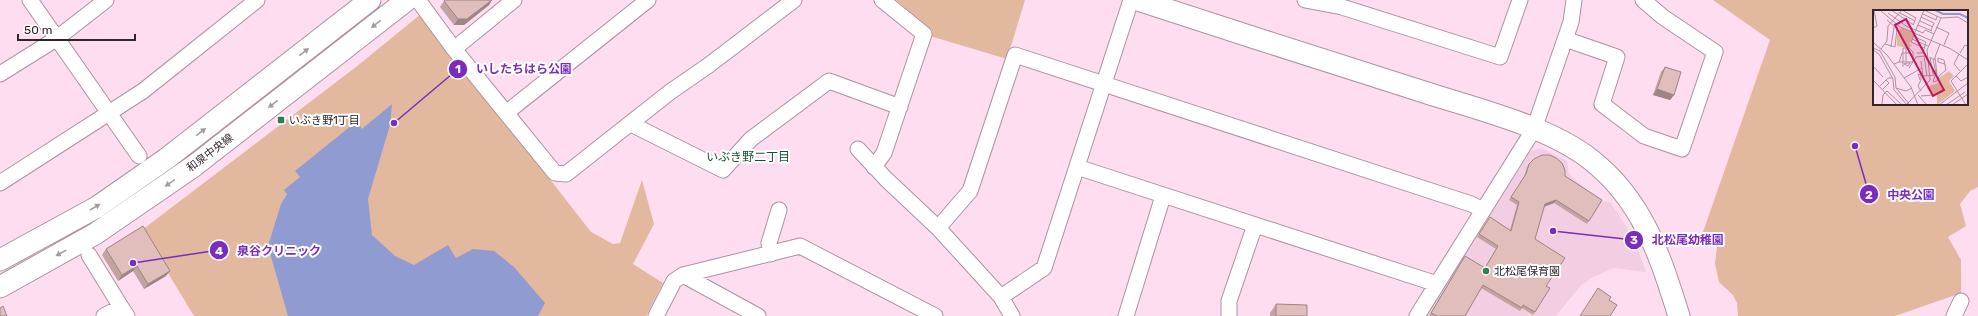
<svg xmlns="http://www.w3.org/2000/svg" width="1978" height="316" font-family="Rubik,'Noto Sans JP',sans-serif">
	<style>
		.built { fill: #f3cde1 }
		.green { fill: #e2b89e; fill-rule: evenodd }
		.water { fill: #909cd1 }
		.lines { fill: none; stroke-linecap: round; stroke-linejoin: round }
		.street-casing { stroke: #ae91a1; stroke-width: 17 }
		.secondary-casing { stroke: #ae91a1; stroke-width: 23 }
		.street { stroke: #fff; stroke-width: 15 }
		.secondary { stroke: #fff; stroke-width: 21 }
		.wall { fill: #c2a3a2 }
		.shaded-wall { fill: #9e8484 }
		.building { fill: #e1bdbc; stroke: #9e8484 }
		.oneway { fill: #a29da0 }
		.poi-dot { fill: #2a8155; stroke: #fff; stroke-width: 1.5 }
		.labels { text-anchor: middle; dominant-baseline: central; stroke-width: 4; stroke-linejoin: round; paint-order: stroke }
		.poi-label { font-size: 11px; fill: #30252b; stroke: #fff; text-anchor: start }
		.street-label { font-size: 11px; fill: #30252b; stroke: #fff }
		.neighbourhood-label { font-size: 12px; fill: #145132; stroke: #fff }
		.inset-river { fill: none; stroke: #909cd1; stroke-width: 2 }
		.inset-road { fill: none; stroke: #ab93a1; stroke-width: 1 }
		.view { fill: #c2185b; fill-opacity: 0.15; stroke: #c2185b; stroke-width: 2 }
		.inset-edge { fill: none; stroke: #30252b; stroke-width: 2 }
		.leader { fill: none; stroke: #7b2cbf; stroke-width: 1.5 }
		.callout-dot { fill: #7b2cbf; stroke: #fff; stroke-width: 1.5 }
		.mark-label { font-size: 12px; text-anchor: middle; font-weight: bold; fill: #fff }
		.callout-label { font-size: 12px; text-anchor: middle; font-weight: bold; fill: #7b2cbf; stroke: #fff; stroke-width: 4; stroke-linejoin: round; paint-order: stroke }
	</style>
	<rect width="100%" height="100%" fill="#fdddef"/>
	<!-- built -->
	<path class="built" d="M1541 148 1567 161 1569 174 1600 201 1610 202 1622 220 1635 242 1646 272 1614 268 1593 277 1581 285 1556 316H1424L1470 242 1531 151Z"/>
	<!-- green -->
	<path class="green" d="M896 0H1025L1007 59 930 36 932 30Z
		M1713 0H1978V187L1970 191 1960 204 1966 226 1948 237 1961 260V293L1895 316H1738L1737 303 1733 295 1719 282 1715 264 1718 238 1702 235 1770 40ZM1874 11H1967V104H1874Z
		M421 14 591 232 613 244 620 243 642 180 654 224 633 264 663 283 646 316H194L142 230 356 67Z"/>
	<!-- water -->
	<path class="water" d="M392 104 390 125 368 199 372 235 395 256 414 265 448 245 456 258 473 249 494 251 514 267 545 303 538 316H288L268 246 281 204 287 194 284 190 300 177 295 171 357 121 362 129Z"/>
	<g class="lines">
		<!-- street casing -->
		<g class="street-casing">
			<path id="street" d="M30 0 139 156
				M418 0 454 49 555 173 566 174 670 92 709 65 794 0
				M1305 0 1342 7 1500 57 1520 0
				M1565 39 1617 57 1602 104 1644 136 1682 149 1715 52 1663 17 1643 0
				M454 49 514 0
				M0 74 56 39 106 0
				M506 113 648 0
				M631 124 723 170 751 139 829 81 900 107
				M858 149 886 179 938 228 1001 297 1012 316
				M874 167 884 153 924 34 882 0
				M1077 167 1437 284 1534 129 1571 22 1574 0
				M0 183 143 91 257 0
				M938 228 970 191 1015 55 1471 204 1483 210
				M771 254 769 243 779 210
				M89 255 121 307
				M683 275 758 316
				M1001 297 1044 268 1131 0
				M104 316 121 307 127 316
				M656 316 674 281 683 275 800 246 935 316
				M1126 316 1163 196
				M1229 316V301L1255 225
				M1417 316 1437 284
				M1954 316 1961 301"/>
		</g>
		<!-- secondary casing -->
		<g class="secondary-casing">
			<path id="secondary" d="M1138 0C1233 31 1329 62 1424 92 1476 109 1548 126 1590 159 1643 200 1660 256 1679 316
				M0 260 97 207 166 159 370 0
				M0 287 95 234 194 166 407 0"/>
		</g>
		<!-- street -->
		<use href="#street" class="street"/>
		<!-- secondary -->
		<use href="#secondary" class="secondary"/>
	</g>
	<!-- wall -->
	<path class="wall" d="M492 0 489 5 464 25H454L440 7 444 1Z
		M1665 67 1674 95 1670 100 1653 95 1661 72Z
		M1529 164 1565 176 1602 200 1587 224 1554 203 1544 207 1535 239 1546 286 1535 312 1533 315 1522 308 1520 311 1481 288 1465 316H1429L1463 259 1485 268 1496 249 1477 237 1490 217 1510 230 1517 205 1509 200 1524 177 1527 167Z
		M106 249 166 276 144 289 133 271 118 281 102 255Z
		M1276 304 1307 316H1270V313Z"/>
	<!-- shaded-wall -->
	<path class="shaded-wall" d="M492 0 489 5 464 25H454L458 19Z
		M1657 89 1674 95 1670 100 1653 95Z
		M1556 200 1554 203 1543 207 1545 204Z
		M137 266 133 271 118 281 122 275Z
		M170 271 166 276 144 289 148 284Z"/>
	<!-- building -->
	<path class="building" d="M445 0H492L467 19H458L444 1Z
		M1665 67 1681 72 1674 95 1657 89Z
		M1542 155H1550L1556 158 1562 163 1565 170V176L1602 200 1589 221 1556 200 1545 204 1535 239 1565 258 1546 286 1550 288 1535 312 1523 305 1522 308 1483 285 1465 316H1437L1431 313 1465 256 1485 268 1498 246 1479 234 1490 217 1511 231 1519 202 1511 197 1526 174 1529 164 1534 159Z
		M143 226 170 271 148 284 137 266 122 275 106 249Z
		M1598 288 1611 297 1609 300 1617 305 1610 316H1580Z
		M1276 304 1307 305V316H1276Z
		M3 306 7 316H0V308Z"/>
	<!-- one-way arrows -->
	<defs><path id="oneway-solid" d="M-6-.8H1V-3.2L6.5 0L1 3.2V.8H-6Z"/></defs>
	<g class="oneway">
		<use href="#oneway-solid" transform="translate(376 24) rotate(142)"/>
		<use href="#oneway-solid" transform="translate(304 52) rotate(-38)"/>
		<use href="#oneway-solid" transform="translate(273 104) rotate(142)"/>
		<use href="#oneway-solid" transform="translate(201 132) rotate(-37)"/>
		<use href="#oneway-solid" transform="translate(170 183) rotate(146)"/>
		<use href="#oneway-solid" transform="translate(95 207) rotate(-31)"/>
		<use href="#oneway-solid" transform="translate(61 253) rotate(151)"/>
	</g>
	<!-- markers -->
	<g class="poi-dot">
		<rect x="277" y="116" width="8" height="8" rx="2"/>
		<circle cx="1486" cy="271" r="4"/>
	</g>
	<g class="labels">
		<!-- poi labels -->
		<g class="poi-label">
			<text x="289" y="120">いぶき野1丁目</text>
			<text x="1494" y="271">北松尾保育園</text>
		</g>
		<!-- street labels -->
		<g class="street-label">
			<text transform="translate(210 153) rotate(-37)">和泉中央線</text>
		</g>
		<!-- neighbourhood labels -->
		<g class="neighbourhood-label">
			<text x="748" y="157">いぶき野二丁目</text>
		</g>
	</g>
	<!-- overview -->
	<g transform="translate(1873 10)">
		<rect width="95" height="95" fill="#fdddef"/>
		<path d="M28 18 41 24 36 34 39 35 36 38 24 36V25ZM76 61 81 66 76 71 82 81 64 95V83L60 85 53 77 65 73 66 68Z" fill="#e2b89e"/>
		<path class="inset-river" d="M62 0 70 4H87L95 8"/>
		<path class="inset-road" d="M7 0 27 17 78 39 95 50M18 0 41 15M68 0H83M15 3 33 16 50 23 52 20 61 24M27 3 42 11M50 4 63 10 64 6M48 7 61 13 58 20M47 11 60 17M45 15 59 21M63 17 76 23 71 35M0 18 4 16 1 0M40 26 53 32 50 43H44M39 29 55 36M0 32 14 45 38 77 45 95M12 34 22 37 24 19 14 10M18 37 21 17M0 38 7 41 22 67 23 78 33 81 39 78M33 38V52M36 38 40 42V52M51 38 38 32 51 0 68 8M8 39 14 31 15 16 29 0 43 8 40 15M0 40 6 44 20 69 21 80 34 95M87 43 92 35 95 36M86 44 81 54 87 61M43 47 51 46 54 66M60 49 57 47 60 64 63 63 60 49H62M48 51 50 66 64 65 62 47 67 34M26 52 29 43H36M34 53H37L35 56 31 54ZM21 54 26 52H40M0 56 10 67M30 57V38H36M36 58 43 47M62 66 60 72 64 71 66 66 73 60 71 50 65 48V52L72 54M83 66 88 71 95 67M31 68 49 58M0 70 24 95M47 70 45 64 48 65V70L45 76 48 81M7 76 15 68H20M23 78 37 95M10 79 16 73 13 70M45 85 54 95M48 86 60 85M9 94 10 85 14 81 29 95M33 95 57 70 54 40 68 8 85 7 95 13M66 95 95 73M73 95 92 82M79 95 95 84M93 95 78 71 95 54"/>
		<path class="view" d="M33 9 71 80 60 86 22 15Z"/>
		<rect width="95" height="95" class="inset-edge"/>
	</g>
	<!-- callouts -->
	<path class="leader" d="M394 123L458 69M1855 146L1869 194M1553 231L1634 240M133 263L219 250"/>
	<g class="callout-dot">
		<circle cx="394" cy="123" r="4"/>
		<circle cx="1855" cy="146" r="4"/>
		<circle cx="1553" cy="231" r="4"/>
		<circle cx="133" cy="263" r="4"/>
		<circle cx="458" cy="69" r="10"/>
		<circle cx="1869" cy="194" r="10"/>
		<circle cx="1634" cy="240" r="10"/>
		<circle cx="219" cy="250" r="10"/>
	</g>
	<g class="mark-label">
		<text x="458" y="73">1</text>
		<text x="1869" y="199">2</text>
		<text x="1634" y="244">3</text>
		<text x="219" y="255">4</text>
	</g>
	<g class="callout-label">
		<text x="524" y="73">いしたちはら公園</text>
		<text x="1911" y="199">中央公園</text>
		<text x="1688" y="244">北松尾幼稚園</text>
		<text x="279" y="255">泉谷クリニック</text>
	</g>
	<!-- scale -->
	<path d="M18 34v6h117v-6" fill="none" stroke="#30252b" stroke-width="2"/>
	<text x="24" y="34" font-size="12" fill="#30252b" stroke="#ffffff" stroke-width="3" paint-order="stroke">50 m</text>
</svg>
